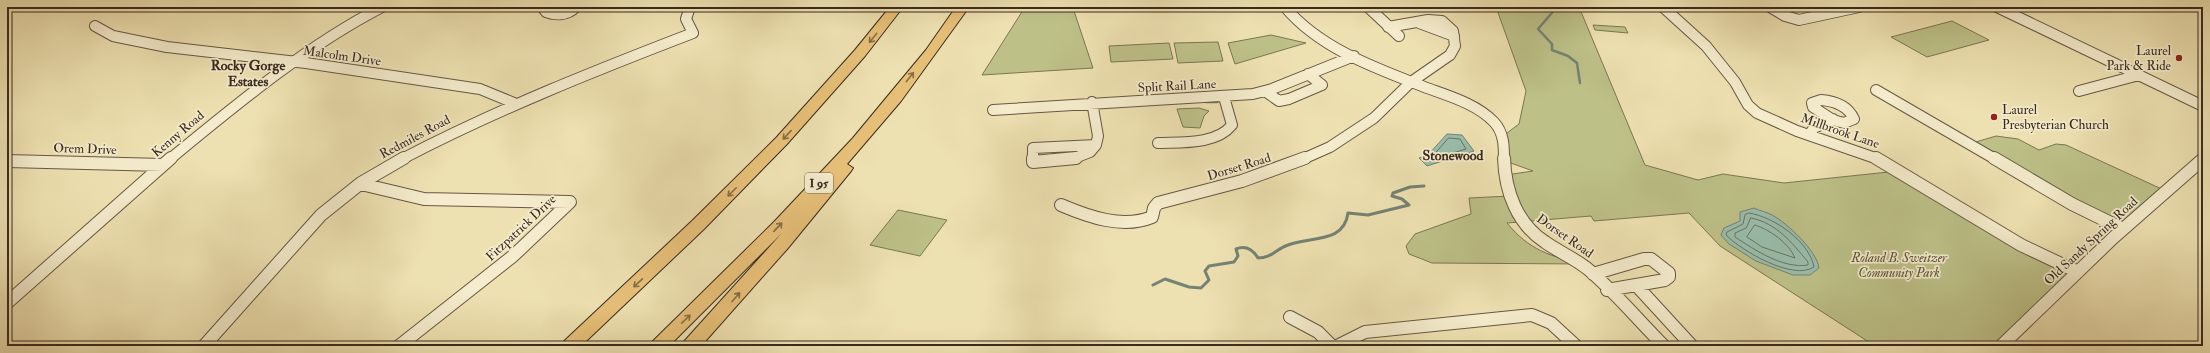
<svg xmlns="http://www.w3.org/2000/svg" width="2210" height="353" font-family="'IM FELL Double Pica',serif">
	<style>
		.green { fill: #bdc188; stroke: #7b7654 }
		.water { fill: #99beac; stroke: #738374 }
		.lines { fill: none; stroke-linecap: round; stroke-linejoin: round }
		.shore { stroke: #697466; stroke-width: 1 }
		.stream-far1 { stroke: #738374; stroke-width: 2.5 }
		.stream { stroke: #738374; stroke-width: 3 }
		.minor-far1-casing { stroke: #665844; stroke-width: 12 }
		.minor-casing { stroke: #665844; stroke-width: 14 }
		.highway-casing { stroke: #392a1f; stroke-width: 2 }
		.minor-far1 { stroke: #f4eccc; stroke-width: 10 }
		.minor { stroke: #f4eccc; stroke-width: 12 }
		.highway { fill: #e7c078; fill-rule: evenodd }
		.oneway { stroke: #876e47 }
		.poi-dot { fill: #8f2418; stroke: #f4eccc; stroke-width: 1.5 }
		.labels { text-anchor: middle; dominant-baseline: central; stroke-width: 3.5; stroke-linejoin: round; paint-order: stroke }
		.shield { fill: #f4eccc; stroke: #716453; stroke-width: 1 }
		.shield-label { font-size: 12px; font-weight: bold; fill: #392a1f }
		.poi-label { font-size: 13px; fill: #392a1f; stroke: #f4eccc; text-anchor: end }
		.street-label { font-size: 13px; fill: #392a1f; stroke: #f4eccc }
		.park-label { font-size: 13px; font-style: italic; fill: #5a5039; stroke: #f4eccc }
		.neighbourhood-label { font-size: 14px; font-weight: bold; fill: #392a1f; stroke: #f4eccc }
	</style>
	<rect width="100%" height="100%" fill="#eee1b1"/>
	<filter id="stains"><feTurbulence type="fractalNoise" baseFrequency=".005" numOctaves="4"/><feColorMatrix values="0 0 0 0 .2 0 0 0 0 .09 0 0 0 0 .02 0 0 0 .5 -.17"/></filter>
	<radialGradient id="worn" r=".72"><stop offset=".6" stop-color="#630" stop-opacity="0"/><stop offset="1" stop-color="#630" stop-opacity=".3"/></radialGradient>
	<!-- green -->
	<path class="green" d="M1025 7 1074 11 1093 68 982 75Z
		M1496 7H1579L1645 165 1698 180 1723 174 1784 183 1898 171 2078 272 2006 346H1875L1720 246 1689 213 1594 221 1591 216 1507 223C1529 250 1550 256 1582 264L1432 263 1409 254 1406 246 1415 234 1471 214 1469 198 1510 196 1506 175 1533 171 1505 161 1503 136 1519 124 1526 91Z
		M1952 21 1989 40 1927 57 1891 37Z
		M1593 25 1625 27 1628 33 1595 30Z
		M1271 35 1306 43 1235 64 1228 43Z
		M1218 42 1223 61 1178 63 1174 43Z
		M1169 43 1173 59 1111 62 1109 46Z
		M1199 108 1209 111 1204 116 1200 128 1183 127 1177 109Z
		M1996 136 2018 139 2039 150 2056 144 2066 145 2166 191 2123 229 1969 144Z
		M898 210 947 220 920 256 870 245Z"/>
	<!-- water -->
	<path class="water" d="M1447 134 1462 135 1474 151 1427 166 1419 158 1428 155Z
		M1754 208C1760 211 1767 212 1772 215 1787 223 1817 251 1819 268L1810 275H1793L1756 261 1729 244 1721 235 1724 228 1740 221V212Z"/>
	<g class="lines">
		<!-- shore -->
		<path class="shore" d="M1449 138 1460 139 1466 149 1433 159V156Z
			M1749 213C1774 217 1809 241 1814 267 1793 281 1742 251 1726 235L1727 232 1743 224 1745 215Z
			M1751 218C1777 223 1792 243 1808 262V265C1783 269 1755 250 1735 237V233L1746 228Z
			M1755 225C1770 230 1789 243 1795 258L1762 247 1747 237Z"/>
		<!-- stream-far1 -->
		<path class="stream-far1" d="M1557 7 1538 29 1552 44V50L1568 56 1577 63 1580 83
			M1206 102H1217"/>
		<!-- stream -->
		<path class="stream" d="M1153 285 1165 279 1189 287 1201 288 1209 280 1205 271 1209 266 1234 262 1238 256 1236 249C1246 245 1253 250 1258 258 1272 258 1276 249 1288 245 1310 236 1344 244 1348 213L1368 215 1409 205 1402 199 1392 196 1393 193 1410 187 1424 186"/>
		<!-- minor-far1 casing -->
		<g class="minor-far1-casing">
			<path id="minor-far1" d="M542 7 546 12C557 16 568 15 576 7
				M1285 7C1320 49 1378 69 1427 88 1449 96 1477 104 1494 122 1504 133 1504 146 1504 159
				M1368 7 1399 36
				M1663 7 1706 46 1735 82 1748 105 1757 113 1797 131 1878 159
				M1770 7 1785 16 1799 20 1859 7
				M1997 7 2203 106
				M1419 23 1454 36
				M95 26 113 36 167 47 306 63 480 89 514 103
				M1876 90 1995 159
				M1265 91 1279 101 1289 99 1322 85 1308 74
				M2079 91 2139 75
				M1821 100C1834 101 1848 106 1854 119L1844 123 1833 120 1813 107 1812 103Z
				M1092 102 1098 136 1096 145
				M993 110 1253 94 1272 89 1354 56
				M1809 135 1814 128 1833 119
				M1158 143C1181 142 1216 145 1232 125L1224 97
				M170 159C237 104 305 47 382 7
				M402 159C496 110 594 71 693 33L686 19 690 7
				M1033 159V148L1096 145
				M1072 159 1090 152 1096 145
				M1303 159 1330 147 1374 118 1411 82 1450 55 1455 46 1453 31 1442 21 1428 20 1388 27"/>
		</g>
		<!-- minor casing -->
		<g class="minor-casing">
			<path id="minor" d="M1033 158V162L1076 158
				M1504 158C1505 191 1517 224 1545 242 1559 252 1576 259 1589 270 1616 293 1639 321 1664 346
				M1876 158 2021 245 2078 272
				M1994 158 2072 204 2123 229
				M7 161 163 165
				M361 184 424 199 570 202 513 256 399 346
				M1061 205C1089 217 1123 229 1152 217L1154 208 1158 203 1242 181 1305 158
				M1593 274 1644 259H1651L1669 273V277L1665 280 1607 290
				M1636 285 1692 346
				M7 303 171 158
				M1290 317 1318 332 1332 346
				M204 346 321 215 361 183 404 158
				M1337 346 1365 332 1532 315 1551 323 1576 346
				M2001 346 2113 238 2203 159"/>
		</g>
		<!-- highway casing -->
		<g class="highway-casing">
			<path id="highway" d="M890 7H903L865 56 787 144 704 229 581 346H559L692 221 776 138 855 50Z
				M956 7H969L901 101 847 164 853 168 851 171 788 248 701 346H680L782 233 669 346H648L774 222 853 138 926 50Z"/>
		</g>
		<!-- minor-far1 -->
		<use href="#minor-far1" class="minor-far1"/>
		<!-- minor -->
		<use href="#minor" class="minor"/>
		<!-- highway -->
		<use href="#highway" class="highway"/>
	</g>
	<!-- one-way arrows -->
	<defs><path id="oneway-shaft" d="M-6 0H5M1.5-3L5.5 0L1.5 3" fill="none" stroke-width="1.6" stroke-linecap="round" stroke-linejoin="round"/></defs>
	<g class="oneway">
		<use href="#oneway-shaft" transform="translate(873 38) rotate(129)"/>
		<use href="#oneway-shaft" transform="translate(910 77) rotate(-52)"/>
		<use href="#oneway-shaft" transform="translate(787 135) rotate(133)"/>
		<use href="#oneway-shaft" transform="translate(732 192) rotate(135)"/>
		<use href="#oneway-shaft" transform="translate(778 227) rotate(-47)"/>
		<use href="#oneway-shaft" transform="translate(638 283) rotate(137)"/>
		<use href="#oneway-shaft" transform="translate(736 297) rotate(-49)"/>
		<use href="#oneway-shaft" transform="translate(686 319) rotate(-44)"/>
	</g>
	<!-- markers -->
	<g class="poi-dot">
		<circle cx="2179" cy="58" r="4"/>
		<circle cx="1994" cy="117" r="4"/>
	</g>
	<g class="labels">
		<!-- shield labels -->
		<rect class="shield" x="805" y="173" width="28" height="20" rx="3"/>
		<g class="shield-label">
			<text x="819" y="183">I 95</text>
		</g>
		<!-- poi labels -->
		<g class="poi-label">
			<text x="2171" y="51">Laurel<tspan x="2171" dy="15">Park &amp; Ride</tspan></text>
			<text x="2002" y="110" text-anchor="start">Laurel<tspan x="2002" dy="15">Presbyterian Church</tspan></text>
		</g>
		<!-- street labels -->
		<g class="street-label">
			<text transform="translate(342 56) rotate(8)">Malcolm Drive</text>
			<text transform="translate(1177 86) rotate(-3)">Split Rail Lane</text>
			<text transform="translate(1840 131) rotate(19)">Millbrook Lane</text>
			<text transform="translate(178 134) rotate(-40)">Kenny Road</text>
			<text transform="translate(415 137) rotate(-28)">Redmiles Road</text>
			<text transform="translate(85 149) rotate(2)">Orem Drive</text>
			<text transform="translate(1239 167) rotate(-17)">Dorset Road</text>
			<text transform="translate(521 228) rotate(-43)">Fitzpatrick Drive</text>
			<text transform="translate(1565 236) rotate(35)">Dorset Road</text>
			<text transform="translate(2091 241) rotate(-43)">Old Sandy Spring Road</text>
		</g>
		<!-- park labels -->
		<g class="park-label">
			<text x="1899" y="258">Roland B. Sweitzer<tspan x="1899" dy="15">Community Park</tspan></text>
		</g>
		<!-- neighbourhood labels -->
		<g class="neighbourhood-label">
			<text x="248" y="65">Rocky Gorge<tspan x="248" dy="16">Estates</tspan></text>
			<text x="1453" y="155">Stonewood</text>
		</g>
	</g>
	<!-- margin -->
	<rect width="2210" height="353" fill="none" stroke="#eee1b1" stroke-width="24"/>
	<rect x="8" y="8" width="2194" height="337" fill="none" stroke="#392a1f" stroke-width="2"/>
	<rect x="12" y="12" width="2186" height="329" fill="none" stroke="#392a1f"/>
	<rect width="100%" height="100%" filter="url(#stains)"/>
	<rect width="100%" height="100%" fill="url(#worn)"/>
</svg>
